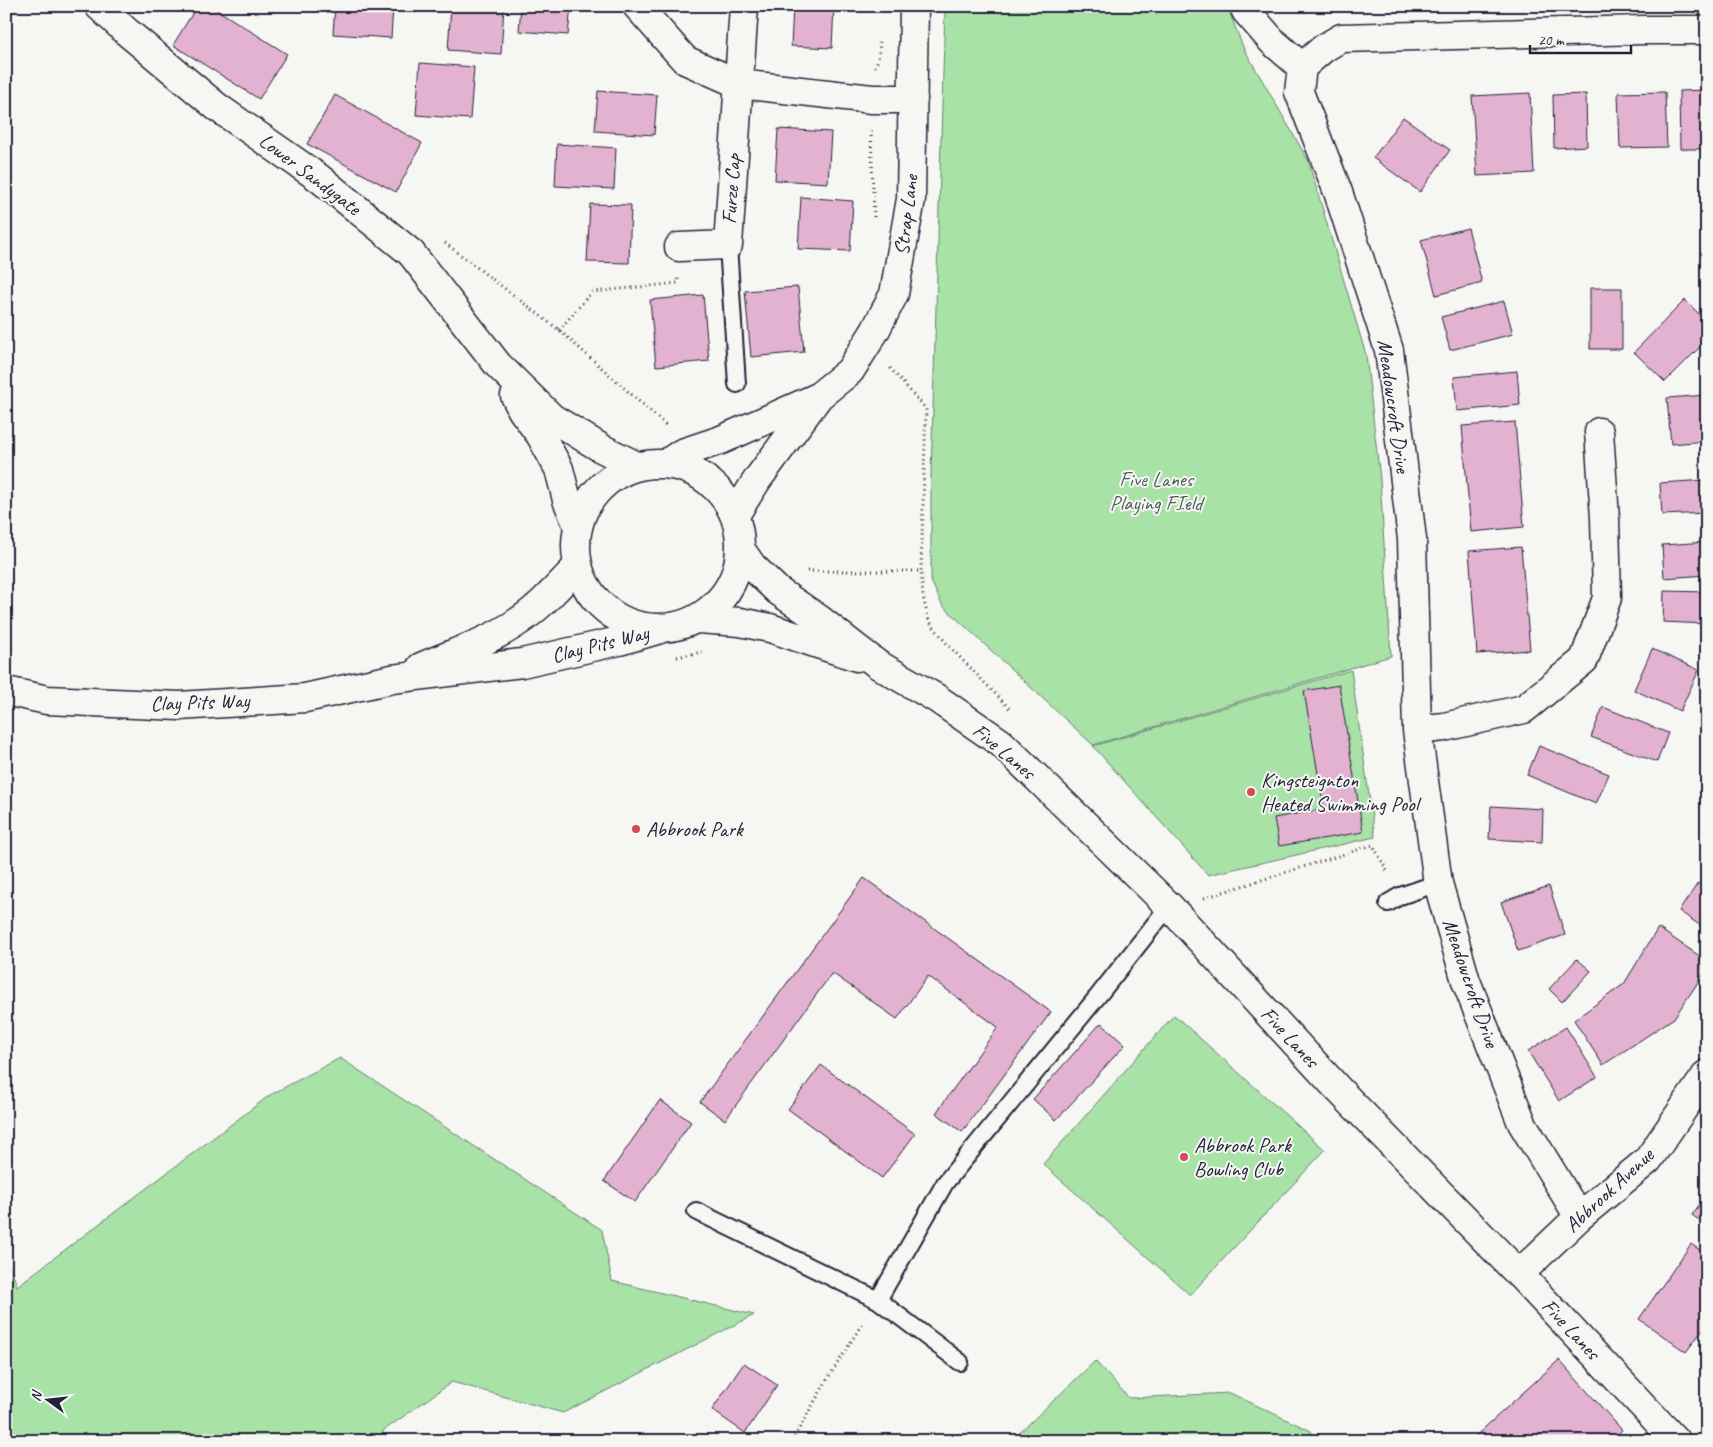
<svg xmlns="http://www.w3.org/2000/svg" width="1713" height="1447" font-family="Caveat,sans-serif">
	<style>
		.green { fill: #a8e2a7; stroke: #658271 }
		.building { fill: #e4b2d1; stroke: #22223b }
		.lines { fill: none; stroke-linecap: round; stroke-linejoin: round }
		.service-casing { stroke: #22223b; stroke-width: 20 }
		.minor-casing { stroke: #22223b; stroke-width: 31 }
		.secondary-casing { stroke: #22223b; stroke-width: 31 }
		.path { stroke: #22223b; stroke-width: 3; stroke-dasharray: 1 4; stroke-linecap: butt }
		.service { stroke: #f6f6f2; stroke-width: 16 }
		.minor { stroke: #f6f6f2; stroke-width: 28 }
		.secondary { stroke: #f6f6f2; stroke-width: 28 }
		.poi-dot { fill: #d1495b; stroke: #f6f6f2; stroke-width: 2 }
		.labels { text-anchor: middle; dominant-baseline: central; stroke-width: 4; stroke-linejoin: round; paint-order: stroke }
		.street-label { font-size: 21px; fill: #22223b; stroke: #f6f6f2 }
		.park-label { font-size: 21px; fill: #4a5c5b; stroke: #f6f6f2 }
		.poi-label { font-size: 21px; fill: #22223b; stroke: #f6f6f2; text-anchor: start }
	</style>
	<rect width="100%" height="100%" fill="#f6f6f2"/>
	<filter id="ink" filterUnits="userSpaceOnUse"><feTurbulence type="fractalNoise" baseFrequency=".02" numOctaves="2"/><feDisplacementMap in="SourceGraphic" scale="10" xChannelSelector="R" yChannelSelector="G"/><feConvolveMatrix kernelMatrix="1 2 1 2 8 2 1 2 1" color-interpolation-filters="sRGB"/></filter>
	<g filter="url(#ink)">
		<!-- green -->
		<path class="green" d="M945 6H1227L1243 47 1308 160 1366 355 1380 479 1391 656 1093 745 942 605 931 581V475Z
			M1351 670 1375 837 1208 875 1093 746Z
			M1174 1015 1325 1150 1190 1295 1043 1164Z
			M340 1058 602 1230 612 1281 754 1315 563 1413 452 1382 383 1431 381 1441H20L6 1432V1253L17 1286 270 1095Z
			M1095 1361 1129 1398 1230 1393 1311 1431 1316 1441H1011Z"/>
		<!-- building -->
		<path class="building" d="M197 6H211L287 54 259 99 173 45Z
			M335 6H393L391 38 333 34Z
			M451 6H504L501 54 448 50Z
			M521 6H571L568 35 519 31Z
			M793 6H834L832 48 791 46Z
			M420 63 474 67 470 119 416 115Z
			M1707 90V149H1680L1679 91Z
			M598 91 657 95 654 135 595 131Z
			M1665 92 1667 147 1620 148 1618 93Z
			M1530 93 1534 173 1477 176 1472 96Z
			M1586 94 1587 146 1554 148 1553 95Z
			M335 95 422 143 396 192 307 144Z
			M1403 117 1450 150 1420 192 1373 158Z
			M778 129 831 132 828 183 775 180Z
			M557 144 616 148 614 189 555 186Z
			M801 197 853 201 850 251 798 249Z
			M590 204 631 205 629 263 587 262Z
			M1468 228 1482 283 1436 295 1421 240Z
			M798 287 804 352 751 357 745 291Z
			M1590 288H1622V349H1590Z
			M703 295 709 361 656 366 650 300Z
			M1685 300 1707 322V340L1665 382 1634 352Z
			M1504 301 1513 334 1450 350 1441 317Z
			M1517 371 1520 405 1457 411 1454 377Z
			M1707 395V441L1671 444 1667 398Z
			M1515 422 1524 527 1471 532 1462 426Z
			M1707 480V513L1662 515 1660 483Z
			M1707 542V575L1664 578 1662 545Z
			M1521 547 1530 650 1477 654 1469 551Z
			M1664 591 1707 592V624L1663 622Z
			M1652 649 1699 670 1680 711 1634 690Z
			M1339 685 1363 832 1279 846 1274 818 1324 809 1304 691Z
			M1603 707 1668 733 1657 762 1591 737Z
			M1539 746 1609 774 1596 804 1527 775Z
			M1491 806 1543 809 1542 842 1489 839Z
			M864 878 1051 1012 962 1132 936 1113 998 1027 928 976 897 1019 832 973 725 1120 700 1102Z
			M1698 883 1707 889V930L1679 911Z
			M1549 886 1565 935 1518 951 1501 902Z
			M1658 928 1707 961V969L1674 1018 1603 1065 1574 1020 1624 984Z
			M1577 959 1591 971 1562 1002 1549 989Z
			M1101 1023 1125 1045 1056 1120 1033 1099Z
			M1566 1027 1597 1077 1559 1101 1528 1051Z
			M821 1065 915 1134 882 1178 788 1109Z
			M660 1100 691 1122 635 1202 604 1181Z
			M1707 1194V1226L1692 1215Z
			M1691 1244 1707 1255V1324L1686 1352 1639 1319Z
			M1559 1360 1622 1430 1611 1441H1470Z
			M744 1363 777 1385 745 1433 712 1410Z"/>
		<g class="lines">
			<!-- service casing -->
			<g class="service-casing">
				<path id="service" d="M728 245 737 384
					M1388 903 1400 896 1438 883
					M696 1211 878 1300 960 1362
					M878 1300 945 1183 1098 996 1169 906"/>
			</g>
			<!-- minor casing -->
			<g class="minor-casing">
				<path id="minor" d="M99 6 127 32 217 107 319 178 411 253 498 365 552 418 601 448 637 466
					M637 6 685 60 739 84 872 99H913
					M1244 6 1246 11 1273 42 1302 67
					M679 247 728 245 744 6
					M515 396 522 410 541 436 559 469 567 500 578 526
					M1417 730 1444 727 1524 709 1584 660 1607 598 1605 518 1599 432
					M1579 1217 1522 1123 1466 981 1438 883 1417 730 1412 539 1389 350 1338 192 1299 92 1302 67 1324 48 1341 38 1643 30H1707
					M1519 1274 1579 1217 1648 1160 1707 1074"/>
			</g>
			<!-- secondary casing -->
			<g class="secondary-casing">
				<path id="secondary" d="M667 463 682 453 721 440 818 397
					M576 546a82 82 0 1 1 164 0a82 82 0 1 1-164 0Z
					M735 515 757 480 819 396 850 371 875 331 894 294 911 199 914 6
					M741 550 752 566 778 591 819 619 877 664 936 698 1001 743 1169 906 1338 1089 1519 1274 1676 1441
					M698 619 740 622 770 628 857 657
					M421 667C453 653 491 641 519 621 542 606 559 585 578 566
					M6 691 47 700 179 706 305 698 392 679 522 663 619 641 660 629"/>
			</g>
			<!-- path -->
			<path class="path" d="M875 67 878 60 880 42
				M871 131 874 217
				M445 243 559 330 668 427
				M559 330 592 292 678 283V278
				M890 368 926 409 921 571 923 597 929 621 948 645 1011 710
				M807 571H921
				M677 657 702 652
				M1204 898 1373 845 1388 873
				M792 1441 827 1380 864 1321"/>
			<!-- service -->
			<use href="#service" class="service"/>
			<!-- minor -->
			<use href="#minor" class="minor"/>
			<!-- secondary -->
			<use href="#secondary" class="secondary"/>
		</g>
	</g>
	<!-- markers -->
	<g class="poi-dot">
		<circle cx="1251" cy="792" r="5"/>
		<circle cx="636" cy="829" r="5"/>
		<circle cx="1184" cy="1157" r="5"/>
	</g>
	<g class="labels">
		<!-- street labels -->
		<g class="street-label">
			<text transform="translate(310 174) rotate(37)">Lower Sandygate</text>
			<text transform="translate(731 189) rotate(-86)">Furze Cap</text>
			<text transform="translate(906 215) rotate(-83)">Strap Lane</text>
			<text transform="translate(1394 406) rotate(82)">Meadowcroft Drive</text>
			<text transform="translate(600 644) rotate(-14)">Clay Pits Way</text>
			<text transform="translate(200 702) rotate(-2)">Clay Pits Way</text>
			<text transform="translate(1004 751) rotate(40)">Five Lanes</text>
			<text transform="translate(1471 983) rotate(71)">Meadowcroft Drive</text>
			<text transform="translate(1290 1037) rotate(47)">Five Lanes</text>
			<text transform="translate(1609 1190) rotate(-43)">Abbrook Avenue</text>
			<text transform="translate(1571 1329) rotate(47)">Five Lanes</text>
		</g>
		<!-- park labels -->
		<g class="park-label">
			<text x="1156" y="479">Five Lanes<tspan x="1156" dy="24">Playing FIeld</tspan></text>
		</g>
		<!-- poi labels -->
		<g class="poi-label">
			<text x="1261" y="780">Kingsteignton<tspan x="1261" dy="24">Heated Swimming Pool</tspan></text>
			<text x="646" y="829">Abbrook Park</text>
			<text x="1194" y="1145">Abbrook Park<tspan x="1194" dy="24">Bowling Club</tspan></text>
		</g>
	</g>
	<!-- margin -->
	<rect width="1713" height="1447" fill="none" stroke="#f6f6f2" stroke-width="25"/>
	<rect x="12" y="12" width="1688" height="1422" fill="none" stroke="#22223b" stroke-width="2" filter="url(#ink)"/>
	<!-- north arrow -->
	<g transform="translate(48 1400) rotate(285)" stroke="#f6f6f2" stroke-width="4" paint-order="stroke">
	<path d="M0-4L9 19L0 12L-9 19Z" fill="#22223b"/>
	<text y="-8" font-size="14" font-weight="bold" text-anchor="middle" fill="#22223b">N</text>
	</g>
	<!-- scale -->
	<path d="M1530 45v8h101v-8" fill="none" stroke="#22223b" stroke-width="2.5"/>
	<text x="1538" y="45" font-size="15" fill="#22223b" stroke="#f6f6f2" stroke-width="4" paint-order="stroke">20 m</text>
</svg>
